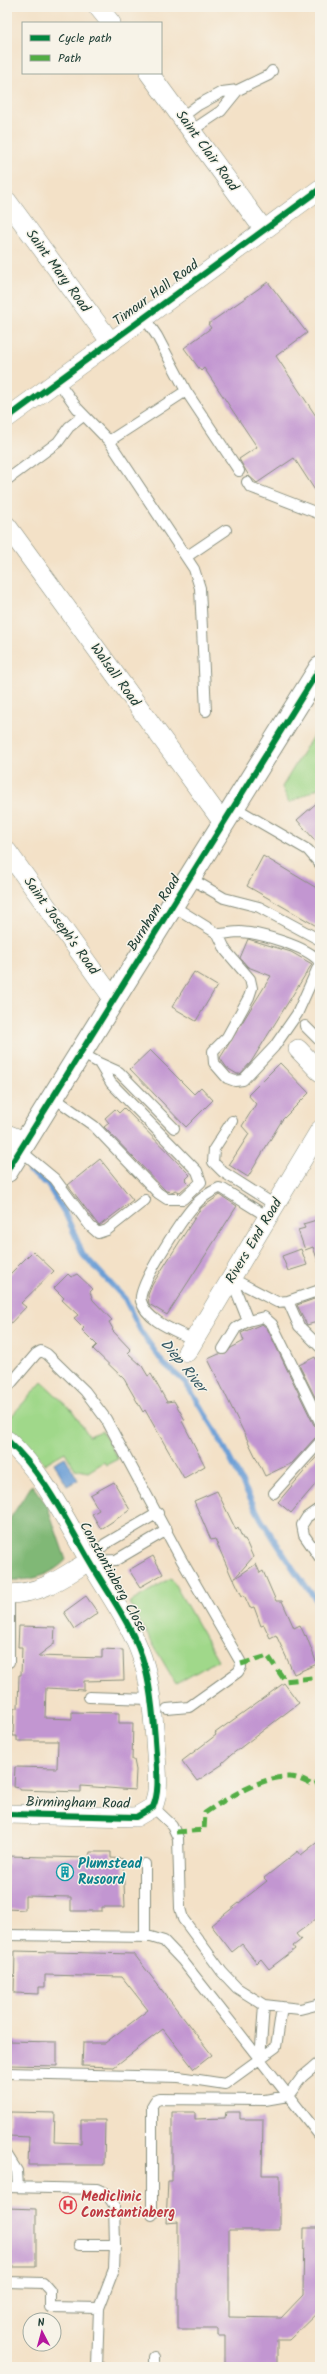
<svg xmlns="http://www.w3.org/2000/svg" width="327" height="2374" font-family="Kalam,sans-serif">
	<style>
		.green { fill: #a0d88a; stroke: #608a5f }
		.forest { fill: #80b876; stroke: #507a55 }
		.water { fill: #6a9ed6; stroke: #446e85 }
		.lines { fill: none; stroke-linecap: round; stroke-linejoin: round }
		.stream { stroke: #6a9ed6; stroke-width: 5.5 }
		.building { fill: #c296d1 }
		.service-casing { stroke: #898f7e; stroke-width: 12 }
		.minor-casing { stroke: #898f7e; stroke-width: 20 }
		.tertiary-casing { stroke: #898f7e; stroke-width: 24 }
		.service { stroke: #fff; stroke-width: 10 }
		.minor { stroke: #fff; stroke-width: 19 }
		.tertiary { stroke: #fff; stroke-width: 22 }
		.quiet { stroke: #52ad45; stroke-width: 5; stroke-dasharray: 10 5; stroke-linecap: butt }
		.cycleway-casing { stroke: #f7f3e8; stroke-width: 8 }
		.cycleway { stroke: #00873e; stroke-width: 6 }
		.labels { text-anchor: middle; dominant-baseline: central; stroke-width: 3; stroke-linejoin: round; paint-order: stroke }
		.street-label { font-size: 14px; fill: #1f3d34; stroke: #f7f3e8 }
		.culture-label { font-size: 14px; font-weight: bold; fill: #0d838f; stroke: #f7f3e8; text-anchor: start }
		.health-label { font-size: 14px; font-weight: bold; fill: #be3a42; stroke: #f7f3e8; text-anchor: start }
		.water-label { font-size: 15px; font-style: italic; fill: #365a65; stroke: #f7f3e8 }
	</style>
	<rect width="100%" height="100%" fill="#f7f3e8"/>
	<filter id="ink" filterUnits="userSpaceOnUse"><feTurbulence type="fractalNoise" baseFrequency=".025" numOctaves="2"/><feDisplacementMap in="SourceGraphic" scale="8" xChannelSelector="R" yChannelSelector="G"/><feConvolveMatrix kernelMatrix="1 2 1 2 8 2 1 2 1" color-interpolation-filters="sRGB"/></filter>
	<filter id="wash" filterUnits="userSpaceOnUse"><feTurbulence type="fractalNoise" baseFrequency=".012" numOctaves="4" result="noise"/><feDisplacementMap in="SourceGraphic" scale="16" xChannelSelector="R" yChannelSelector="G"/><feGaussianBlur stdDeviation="0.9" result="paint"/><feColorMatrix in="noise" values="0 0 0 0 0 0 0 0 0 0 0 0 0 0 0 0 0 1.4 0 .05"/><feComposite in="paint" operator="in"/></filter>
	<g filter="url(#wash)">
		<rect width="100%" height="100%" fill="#f3e1c7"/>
		<!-- green -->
		<path class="green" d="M320 724V787L289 803 282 787Z
			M42 1382 72 1410 89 1436 102 1431 118 1459 106 1465 104 1462 88 1472 75 1469 65 1452 44 1464 28 1445 7 1425V1421Z
			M171 1578 218 1660 176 1684 129 1603Z"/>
		<!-- forest -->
		<path class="forest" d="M32 1485 47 1505 66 1560C49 1577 30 1581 7 1580V1523Z"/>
		<!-- water -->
		<path class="water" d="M65 1457 78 1480 67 1486 54 1463Z"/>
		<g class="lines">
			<!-- stream -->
			<path class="stream" d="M29 1171 47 1184 66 1215 83 1254 125 1299 140 1330 163 1363 185 1382 214 1428 261 1519 294 1570 317 1601 320 1608"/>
		</g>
		<g id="blocks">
			<!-- building -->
			<path class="building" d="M268 282 307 333 276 356 320 422V498L294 458 257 483 249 476 239 459 257 447 204 368 201 371 184 348 211 328 208 324Z
				M320 800V846L297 820Z
				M263 856 320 890V928L247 886Z
				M248 939 291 952 312 964 251 1062 240 1074H237L227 1068 220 1058 271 976 248 967 240 958Z
				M194 972 217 986 196 1021 172 1007Z
				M150 1050 194 1094 201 1087 213 1100 186 1127 130 1069Z
				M280 1063 309 1093 282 1120 248 1177 229 1165 249 1134 242 1126 256 1104 248 1095Z
				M124 1108 190 1175 185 1180 189 1184 180 1192 175 1190 172 1192 166 1191 104 1127 109 1123 105 1118 115 1109 119 1113Z
				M100 1159 133 1200 99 1226 68 1185Z
				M220 1195 237 1206 167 1315 149 1304 148 1295 152 1285 201 1208Z
				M320 1219V1264H319L313 1247 305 1250 298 1230 305 1228 303 1224Z
				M301 1249 307 1265 288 1271 282 1256Z
				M33 1251 54 1271 21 1303 26 1307 7 1327V1277Z
				M68 1274 71 1277 77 1274 93 1289 90 1292 93 1300 112 1320 109 1322 113 1329 112 1330 131 1350 128 1353 142 1366 148 1376 151 1374 167 1402 174 1401 185 1420 182 1421 205 1466 184 1478 145 1410 143 1412 124 1379 93 1349 97 1345 82 1330 84 1328 74 1318 78 1315 62 1300 64 1298 54 1288Z
				M320 1297V1321L307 1325 297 1305Z
				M262 1324 267 1328 314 1425 320 1428V1436L315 1438 292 1463 265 1476 208 1359 219 1354H226L231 1348 244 1341 241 1333Z
				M315 1357 320 1367V1407L299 1365Z
				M320 1453V1479L291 1513 278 1502Z
				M114 1482 130 1510 101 1529 92 1514 99 1510 90 1495Z
				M217 1491 236 1530 238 1528 243 1539H245L253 1557 233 1580 215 1539 211 1540 194 1501Z
				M153 1556 163 1574 140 1587 129 1570Z
				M256 1564 260 1573 263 1571 276 1601H282L294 1628 300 1625 305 1636 306 1635 317 1664 294 1674 276 1635 270 1638 264 1625 261 1626 254 1607 250 1608 244 1595 242 1596 234 1579Z
				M86 1596 98 1613 75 1629 64 1612Z
				M19 1626 55 1627 54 1644 38 1656 102 1658V1649L123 1650 124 1680 84 1681V1690L46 1688 45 1718 72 1719V1712L119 1713V1723H133L132 1760H134L136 1770 135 1790 81 1786V1792L20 1790V1788L14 1787 15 1767 57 1768 58 1741H17V1736H13L14 1708H18L19 1675H21L22 1647H18Z
				M284 1683 299 1703 231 1755 222 1763 223 1764 197 1781 182 1761 216 1735 215 1733Z
				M320 1840V1916L296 1934 301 1940 293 1946 295 1949 269 1969 261 1959 257 1963 242 1944 232 1952 211 1925 267 1881 264 1878 298 1851 301 1855Z
				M90 1852H111V1858L123 1859 125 1907H102V1911H71V1897L25 1896V1910L7 1909V1856L89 1858Z
				M15 1951 134 1954 212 2055 194 2069 163 2029 114 2067 82 2066 83 2043H105L148 2010 122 1977 45 1975V1987H39V1994L14 1993Z
				M7 2041 57 2042V2066L7 2065Z
				M10 2112 55 2113 54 2142 81 2143V2120H105L104 2165H28L29 2137 9 2136Z
				M172 2112H195V2119L225 2118 226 2112H240V2119H263L262 2175H280V2230H229V2317L281 2318 303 2295 304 2228H320V2310L289 2340H277V2367H225V2336H218V2329H178V2222L166 2223 168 2181H172Z
				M7 2208 36 2209V2267H7Z"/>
		</g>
	</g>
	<g filter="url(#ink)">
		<use href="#blocks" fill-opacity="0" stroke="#898f7e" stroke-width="1"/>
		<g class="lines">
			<!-- service casing -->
			<g class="service-casing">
				<path id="service" d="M182 117 198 105 222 92 238 90 269 75 272 71
					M191 131 221 111 238 90
					M144 317 157 336 186 391 239 471
					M57 380 77 408 109 441 194 569 200 588 206 711
					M109 441 186 391
					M8 479 58 442 69 427 83 416
					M247 482 250 487 320 514
					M186 557 226 530
					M234 807 308 850 320 864
					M190 878 224 898 259 907 320 940
					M173 906 218 934 226 951 250 979 252 988 249 997 227 1037 213 1051 214 1063 227 1078 235 1081 243 1080 274 1047 297 1014 319 965V961C306 946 260 933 240 932 233 932 225 934 218 934
					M305 1026 320 1041
					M99 1063 119 1072 174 1128
					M53 1097 94 1126 158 1193 167 1199H183L201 1182 197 1171 111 1083 99 1063 81 1053
					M232 1121 214 1149 213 1162 223 1172 275 1205
					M20 1150 55 1179 90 1226 98 1233 107 1230 145 1200
					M231 1278 277 1302 288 1301 299 1326 320 1347
					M288 1301 320 1290
					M248 1321 264 1317 272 1324 320 1422
					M194 1340C177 1331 147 1322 141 1301 136 1288 183 1217 194 1206 200 1199 210 1192 219 1188L223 1189 268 1217
					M223 1349 236 1328 248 1321 231 1278
					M7 1388 36 1354 41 1351 47 1354 85 1391 106 1419 181 1559 240 1661 241 1667 238 1672 189 1707 167 1709
					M274 1493 320 1442
					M320 1508 307 1517 302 1525 304 1535 320 1558
					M89 1561 116 1560 167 1530
					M89 1561 105 1544 158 1513
					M9 1662V1594
					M89 1697 150 1699
					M153 1807 172 1825 178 1838 180 1908 183 1919 222 1972 237 1988 264 2005 300 2009 320 2004
					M7 1935 151 1937 164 1941 182 1960 320 2136
					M145 1937V1864
					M260 2060 264 2005
					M7 2073 179 2077 225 2084 276 2047 282 2007
					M7 2155 17 2171 18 2187
					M7 2187 97 2189 106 2193 114 2205 115 2245 114 2269 99 2308 97 2367
					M152 2215V2106L155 2101 160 2099 265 2100 288 2096 302 2077 320 2062
					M79 2245H115
					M7 2282 43 2283 50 2291V2307L99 2308
					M154 2357V2367"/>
			</g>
			<!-- minor casing -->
			<g class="minor-casing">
				<path id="minor" d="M98 7 111 23
					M149 73 264 230
					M7 201 110 341
					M7 418 320 189
					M7 526 224 824
					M7 851 114 1000
					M298 1049 320 1072
					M7 1134 25 1141
					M187 1352 320 1130
					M7 1440C44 1474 64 1517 89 1560 109 1595 134 1627 145 1667 152 1694 154 1725 156 1754 157 1771 160 1791 153 1807L136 1817 7 1814
					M7 1594C42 1594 61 1578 89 1561"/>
			</g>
			<!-- tertiary casing -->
			<g class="tertiary-casing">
				<path id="tertiary" d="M7 1171 320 668"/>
			</g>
			<!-- service -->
			<use href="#service" class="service"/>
			<!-- minor -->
			<use href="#minor" class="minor"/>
			<!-- tertiary -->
			<use href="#tertiary" class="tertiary"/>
			<!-- quiet -->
			<path class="quiet" d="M241 1664 268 1656 285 1681 320 1677
				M176 1832 204 1830 205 1813C225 1799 265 1775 290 1777 297 1777 306 1782 313 1785L320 1782"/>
			<!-- cycleway casing -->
			<g class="cycleway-casing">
				<path id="cycleway" d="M7 418 320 189
					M7 1171 320 668
					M7 1440C44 1474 64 1517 89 1560 109 1595 134 1627 145 1667 152 1694 154 1725 156 1754 157 1771 160 1791 153 1807L136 1817 7 1814"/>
			</g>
			<!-- cycleway -->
			<use href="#cycleway" class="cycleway"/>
		</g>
	</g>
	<!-- icons -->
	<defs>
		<g id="building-ring" transform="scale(0.9)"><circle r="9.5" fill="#f7f3e8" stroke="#0f9aa8" stroke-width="1.5"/><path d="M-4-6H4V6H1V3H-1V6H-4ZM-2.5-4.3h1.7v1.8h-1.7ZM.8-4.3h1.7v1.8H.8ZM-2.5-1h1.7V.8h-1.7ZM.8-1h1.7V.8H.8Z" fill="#0f9aa8"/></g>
		<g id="hospital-ring" transform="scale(0.9)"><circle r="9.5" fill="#f7f3e8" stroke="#e0444e" stroke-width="1.5"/><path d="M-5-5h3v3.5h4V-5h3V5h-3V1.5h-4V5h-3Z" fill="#e0444e"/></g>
	</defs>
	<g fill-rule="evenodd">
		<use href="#building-ring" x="65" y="1872"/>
		<use href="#hospital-ring" x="68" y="2205"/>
	</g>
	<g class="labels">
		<!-- street labels -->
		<g class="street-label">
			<text transform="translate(207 151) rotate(54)">Saint Clair Road</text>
			<text transform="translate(58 271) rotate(54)">Saint Mary Road</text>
			<text transform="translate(156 293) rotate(-36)">Timour Hall Road</text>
			<text transform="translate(115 675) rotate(54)">Walsall Road</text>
			<text transform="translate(154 913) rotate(-58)">Burnham Road</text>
			<text transform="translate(61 926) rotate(54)">Saint Joseph's Road</text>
			<text transform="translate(254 1241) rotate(-59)">Rivers End Road</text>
			<text transform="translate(113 1577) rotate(61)">Constantiaberg Close</text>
			<text transform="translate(78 1803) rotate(1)">Birmingham Road</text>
		</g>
		<!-- culture labels -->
		<g class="culture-label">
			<text x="78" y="1864">Plumstead<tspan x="78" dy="16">Rusoord</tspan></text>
		</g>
		<!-- health labels -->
		<g class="health-label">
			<text x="81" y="2197">Mediclinic<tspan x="81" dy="16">Constantiaberg</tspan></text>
		</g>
		<!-- water labels -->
		<g class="water-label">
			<text transform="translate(183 1366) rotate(51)">Diep River</text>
		</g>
	</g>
	<!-- margin -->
	<rect width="327" height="2374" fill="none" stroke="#f7f3e8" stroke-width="24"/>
	<!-- legend -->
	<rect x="22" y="22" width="140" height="52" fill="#f7f3e8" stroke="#a1aaa0"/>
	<rect x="30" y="35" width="20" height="6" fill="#00873e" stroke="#a1aaa0"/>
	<text x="58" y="42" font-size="12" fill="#1f3d34">Cycle path</text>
	<rect x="30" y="55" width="20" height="6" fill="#52ad45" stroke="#a1aaa0"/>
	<text x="58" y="62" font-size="12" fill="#1f3d34">Path</text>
	<!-- north arrow -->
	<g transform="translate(42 2332) rotate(354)"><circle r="19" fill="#f7f3e8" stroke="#a1aaa0"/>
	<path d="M0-3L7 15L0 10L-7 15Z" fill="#b5179e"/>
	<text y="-6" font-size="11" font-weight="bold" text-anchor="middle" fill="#1f3d34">N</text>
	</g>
</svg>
